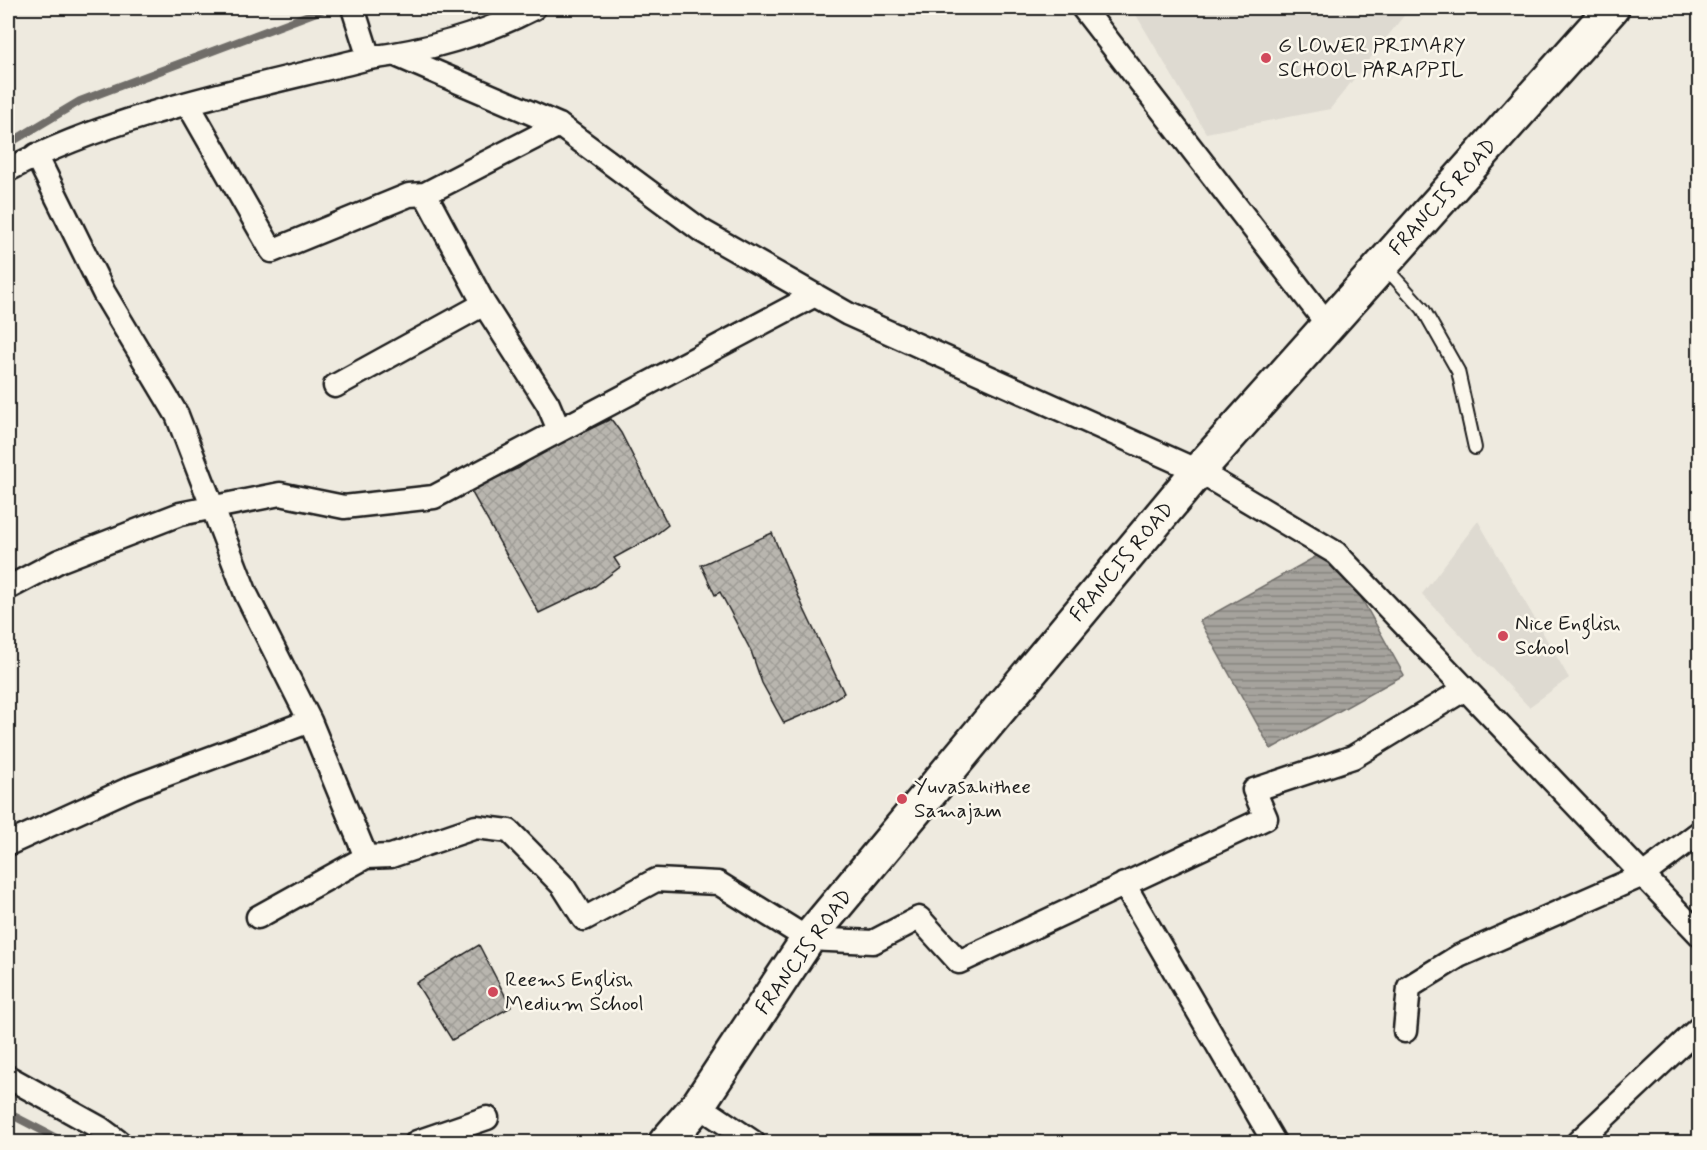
<svg xmlns="http://www.w3.org/2000/svg" width="1707" height="1150" font-family="Mynerve,sans-serif">
	<style>
		.built { fill: #dedad1 }
		.water { fill: url(#water-rules); stroke: #6f6d69; stroke-width: 1.5 }
		.lines { fill: none; stroke-linecap: round; stroke-linejoin: round }
		.stream { stroke: #6f6d69; stroke-width: 8 }
		.building { fill: url(#building-cross-hatch); stroke: #1c1c1c; stroke-width: 1.5 }
		.lane-casing { stroke: #1c1c1c; stroke-width: 16 }
		.street-casing { stroke: #1c1c1c; stroke-width: 27 }
		.secondary-casing { stroke: #1c1c1c; stroke-width: 38 }
		.lane { stroke: #fbf7ec; stroke-width: 12 }
		.street { stroke: #fbf7ec; stroke-width: 22 }
		.secondary { stroke: #fbf7ec; stroke-width: 33 }
		.poi-dot { fill: #d1495b; stroke: #fbf7ec; stroke-width: 2 }
		.labels { text-anchor: middle; dominant-baseline: central; stroke-width: 5; stroke-linejoin: round; paint-order: stroke }
		.poi-label { font-size: 21px; fill: #1c1c1c; stroke: #fbf7ec; text-anchor: start }
		.street-label { font-size: 21px; fill: #1c1c1c; stroke: #fbf7ec }
	</style>
	<defs>
		<pattern id="water-rules" width="6" height="5" patternUnits="userSpaceOnUse" patternTransform="scale(1.5)"><rect width="6" height="5" fill="#a6a39d"/><path d="M0 2.5h6" fill="none" stroke="#86847f"/></pattern>
		<pattern id="building-cross-hatch" width="8" height="8" patternUnits="userSpaceOnUse" patternTransform="scale(1.5)"><rect width="8" height="8" fill="#b9b6af"/><path d="M0 0l8 8M0 8l8-8" fill="none" stroke="#9e9c96"/></pattern>
	</defs>
	<rect width="100%" height="100%" fill="#eeeadf"/>
	<filter id="ink" filterUnits="userSpaceOnUse"><feTurbulence type="fractalNoise" baseFrequency=".0167" numOctaves="2"/><feDisplacementMap in="SourceGraphic" scale="12" xChannelSelector="R" yChannelSelector="G"/><feConvolveMatrix kernelMatrix="1 2 1 2 8 2 1 2 1" color-interpolation-filters="sRGB"/></filter>
	<g filter="url(#ink)">
		<!-- built -->
		<path class="built" d="M1132 8H1410L1330 109 1206 133Z
			M1478 521 1569 678 1529 707 1422 594Z"/>
		<!-- water -->
		<path class="water" d="M1333 547 1404 675 1271 749 1200 621Z"/>
		<g class="lines">
			<!-- stream -->
			<path class="stream" d="M8 144 80 101 327 8
				M8 1113 64 1142"/>
		</g>
		<!-- building -->
		<path class="building" d="M611 419 621 433 668 525 654 536 614 558 620 567 595 586 539 613 470 489 519 468 538 454Z
			M772 533 804 609 844 693 819 708 784 723 762 683 751 651 720 592 715 595 701 565Z
			M479 945 511 1007 452 1040 416 983Z"/>
		<g class="lines">
			<!-- lane casing -->
			<g class="lane-casing">
				<path id="lane" d="M1384 266 1423 309 1458 371 1475 448"/>
			</g>
			<!-- street casing -->
			<g class="street-casing">
				<path id="street" d="M353 8 369 58
					M1083 8 1328 325
					M396 55 559 125 702 231 848 314 1198 471 1336 553 1700 935
					M188 104 272 251 409 195 425 194 559 125
					M36 155 104 293 177 415 246 594 310 721 366 857 391 856 476 827 509 831 563 886 584 919 656 880 718 883 808 939 873 942 919 918 959 962 1266 818 1254 790 1353 757 1465 689
					M8 170C115 113 251 88 369 58 425 51 484 34 534 8
					M425 194 484 304 548 404 559 430
					M335 386 484 304
					M8 588 59 561 180 514 280 494 344 507 434 497 815 295
					M8 844 133 787 310 721
					M1124 884 1274 1142
					M258 917 366 857
					M1405 1031 1409 987 1459 956 1643 875 1700 832
					M8 1077 100 1128 119 1142
					M698 1105 753 1142
					M417 1142 487 1118
					M1578 1142 1700 1027"/>
			</g>
			<!-- secondary casing -->
			<g class="secondary-casing">
				<path id="secondary" d="M666 1142 698 1105 808 939 1198 471 1612 8"/>
			</g>
			<!-- lane -->
			<use href="#lane" class="lane"/>
			<!-- street -->
			<use href="#street" class="street"/>
			<!-- secondary -->
			<use href="#secondary" class="secondary"/>
		</g>
	</g>
	<!-- markers -->
	<g class="poi-dot">
		<circle cx="1266" cy="58" r="6"/>
		<circle cx="1503" cy="636" r="6"/>
		<circle cx="902" cy="799" r="6"/>
		<circle cx="493" cy="992" r="6"/>
	</g>
	<g class="labels">
		<!-- poi labels -->
		<g class="poi-label">
			<text x="1278" y="46">G LOWER PRIMARY<tspan x="1278" dy="24">SCHOOL PARAPPIL</tspan></text>
			<text x="1515" y="624">Nice English<tspan x="1515" dy="24">School</tspan></text>
			<text x="914" y="787">Yuvasahithee<tspan x="914" dy="24">Samajam</tspan></text>
			<text x="505" y="980">Reems English<tspan x="505" dy="24">Medium School</tspan></text>
		</g>
		<!-- street labels -->
		<g class="street-label">
			<text transform="translate(1443 197) rotate(-48)">FRANCIS ROAD</text>
			<text transform="translate(1122 562) rotate(-50)">FRANCIS ROAD</text>
			<text transform="translate(804 952) rotate(-54)">FRANCIS ROAD</text>
		</g>
	</g>
	<!-- margin -->
	<rect width="1707" height="1150" fill="none" stroke="#fbf7ec" stroke-width="30"/>
	<rect x="15" y="15" width="1677" height="1120" fill="none" stroke="#1c1c1c" stroke-width="2" filter="url(#ink)"/>
</svg>
